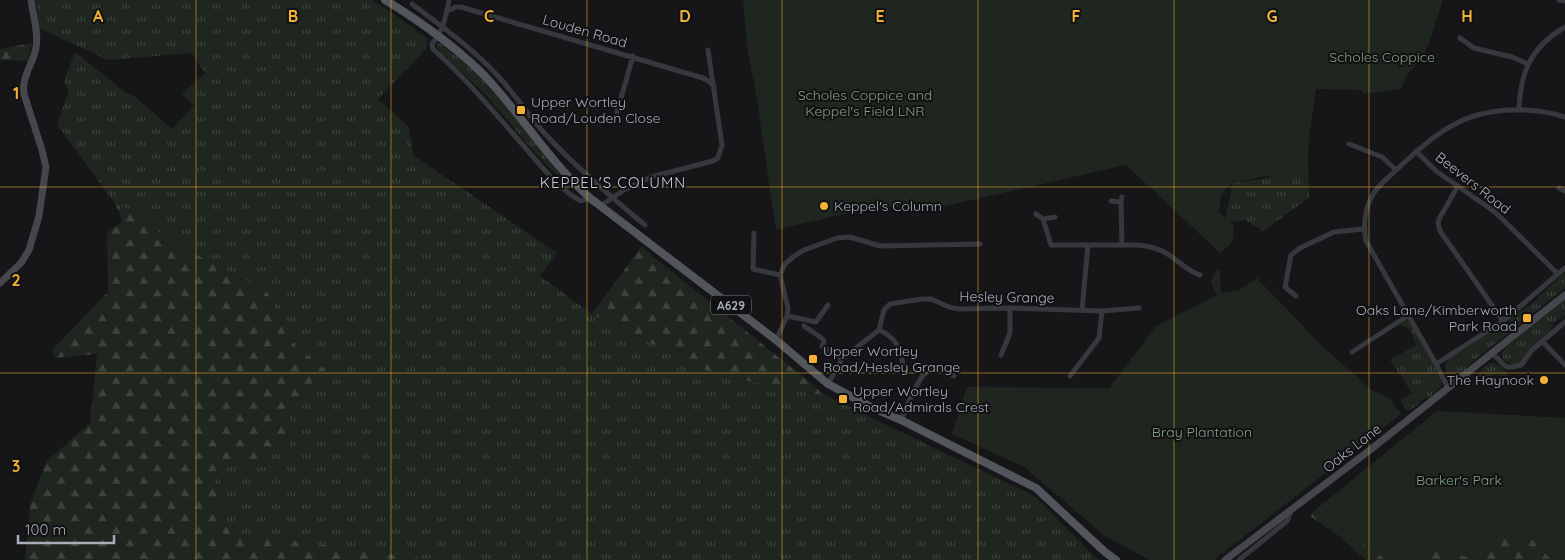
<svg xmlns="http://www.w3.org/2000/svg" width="1565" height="560" font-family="Quicksand,sans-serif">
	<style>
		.grass { fill: url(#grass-tufts) }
		.forest { fill: url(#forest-firs) }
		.park { fill: #1e261f }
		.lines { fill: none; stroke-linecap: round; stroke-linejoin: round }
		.street { stroke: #37383d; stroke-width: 5 }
		.secondary { stroke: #45474d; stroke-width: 7 }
		.primary { stroke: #53555c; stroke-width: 8 }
		.grid { fill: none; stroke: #f2b134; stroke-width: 1; stroke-opacity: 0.55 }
		.poi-dot { fill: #f2b134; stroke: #111113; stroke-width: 2 }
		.labels { text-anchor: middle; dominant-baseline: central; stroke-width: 4; stroke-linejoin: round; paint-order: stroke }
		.shield { fill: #111113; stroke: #7b7e86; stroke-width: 1 }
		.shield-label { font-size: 12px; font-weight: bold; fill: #a8adb8 }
		.street-label { font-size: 14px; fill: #a8adb8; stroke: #111113 }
		.park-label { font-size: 14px; fill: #7fa381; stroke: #111113 }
		.poi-label { font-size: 14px; fill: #a8adb8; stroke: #111113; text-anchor: start }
		.neighbourhood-label { font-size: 15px; letter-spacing: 1px; fill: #c9ccd4; stroke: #111113 }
		.grid-label { font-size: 16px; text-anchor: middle; font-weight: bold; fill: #f2b134; stroke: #111113; stroke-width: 4; stroke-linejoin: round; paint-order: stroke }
	</style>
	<defs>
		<pattern id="grass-tufts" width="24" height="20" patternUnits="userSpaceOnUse" patternTransform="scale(1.25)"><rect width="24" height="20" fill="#1e261f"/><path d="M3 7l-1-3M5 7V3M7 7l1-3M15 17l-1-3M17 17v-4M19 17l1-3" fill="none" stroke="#3c433d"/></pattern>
		<pattern id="forest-firs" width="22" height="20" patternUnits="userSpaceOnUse" patternTransform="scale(1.25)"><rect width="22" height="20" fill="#1e261f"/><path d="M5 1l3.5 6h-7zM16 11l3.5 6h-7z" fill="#3c433d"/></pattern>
	</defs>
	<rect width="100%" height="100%" fill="#161618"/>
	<!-- grass -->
	<path class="grass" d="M36 0H371L384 7 428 39 426 49 378 99 409 127 413 155 557 253 540 276 592 314 716 375 827 396 1036 497 1098 560H417L418 558 229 532 211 472 289 450V406L324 370 287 338 268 293 161 236 146 215 116 205 57 124 69 91 64 81 75 52 126 93 134 96 172 129 194 105 182 94 205 73 192 53 108 60 39 28Z
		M438 43H440L475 71 504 103 573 191 537 155 486 95 438 50 437 47Z
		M1280 149 1308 166 1309 198 1263 231 1245 220 1224 224 1233 183 1269 178Z
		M1563 274H1565V288L1473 361 1461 374 1453 377 1446 373 1445 364 1449 358 1504 324 1527 306 1528 307Z
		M1565 299V315L1553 323 1550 331 1531 347 1522 361 1518 364 1513 365 1505 361 1503 358 1502 353 1505 348Z
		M1405 320 1409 321 1442 380 1440 388 1428 399 1425 398 1411 410 1405 409 1401 400 1412 393 1390 360 1416 345C1411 333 1413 326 1398 325Z
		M1492 363C1499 364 1508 370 1508 378L1495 374 1484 384 1479 374 1484 366Z"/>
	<!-- forest -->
	<path class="forest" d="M32 43 28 61 0 60V49Z
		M116 205 146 215 162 236 268 293 287 338 325 370 289 406V450L211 472 229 532 418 558 417 560H25L30 505 46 462 90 423 97 354 55 358 52 350 108 292 107 234 122 221Z
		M641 247 827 396 716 375 592 314Z
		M1315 510 1387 560H1366L1338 535 1310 516Z
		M1498 535 1530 537 1552 560H1417L1427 547 1482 560Z"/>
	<!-- park -->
	<path class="park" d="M743 0H1443L1427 49 1407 75 1401 89 1363 94 1362 90 1316 89 1309 138 1307 177C1281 171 1257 178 1231 184 1221 190 1220 201 1219 212L1234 226C1234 242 1232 244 1220 253L1126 165 945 206 874 207 776 230 757 100 748 53Z
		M1220 269 1221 293 1239 290 1257 278 1322 346 1372 390 1389 398 1401 414 1214 560H1149L1105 536 1024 467 952 434 967 387 1109 388 1156 326 1217 295 1211 283 1214 273Z
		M1437 411 1565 418V560H1552L1530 537 1498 535 1482 560 1427 548 1417 560H1387L1315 510Z"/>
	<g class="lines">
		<!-- street -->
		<path class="street" d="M449 0C446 16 443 31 432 44L433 49C464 77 488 105 515 136 533 156 558 190 581 201L590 198
			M1559 0 1565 1
			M412 4C441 26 472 48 497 75 516 95 530 118 548 137 578 169 611 197 645 225
			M447 11 456 7H461L703 78 710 82 714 87
			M1460 38 1474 48 1512 57 1528 64
			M1519 110C1520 72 1531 47 1565 27
			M617 112 633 56
			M1349 144 1382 157 1396 170
			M1416 151 1436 171 1495 212 1558 274
			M1458 186 1439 219 1438 223 1440 231 1503 321
			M1559 188 1565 191
			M1111 201 1121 202 1122 197
			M1121 202 1122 245
			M600 206 624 190 651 177 713 161 718 158 722 145 708 50
			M1036 214 1043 219 1055 217
			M1043 219 1051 245H1138C1148 246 1157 248 1166 253 1178 260 1187 271 1200 275
			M754 233 753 269 780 275
			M1296 296 1285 287 1291 255 1300 248 1334 232 1364 229
			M1082 310 1088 245
			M787 316 816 322 828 305
			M804 326 823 339 824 342 822 346 842 359
			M879 330C900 339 900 352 905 373
			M776 340 787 316 788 308 780 275 785 264 793 257 804 250 837 238 850 237 880 246 980 244
			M1542 341 1565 365
			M1352 352 1409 315
			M1493 354 1504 365 1507 367H1513L1521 365 1532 350 1565 322
			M1001 355 1010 333V308
			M1436 364 1503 321 1565 268
			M1070 376 1099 338 1102 311
			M828 384 842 359 879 330 884 310 890 304 922 299H931L949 307 959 309 1010 308 1102 311 1139 308
			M1448 388 1436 364 1366 241C1363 225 1364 211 1372 196 1377 186 1387 179 1395 171 1419 149 1445 124 1477 115 1506 108 1537 108 1565 117
			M901 420C906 409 920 370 932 369 938 369 948 374 954 376
			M1239 560 1287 521 1291 511"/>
		<!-- secondary -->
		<path class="secondary" d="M0 283 21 263 29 250 39 216 46 167 42 150 24 94C21 78 33 64 36 48 39 33 33 15 31 0
			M1225 560 1370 450 1565 295"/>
		<!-- primary -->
		<path class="primary" d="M385 0C419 20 467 55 493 85 526 122 553 165 590 198L776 340 828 384 871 407 901 420 1036 488 1105 552 1116 560"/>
	</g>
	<!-- grid -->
	<path class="grid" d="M196 0V560M391 0V560M587 0V560M782 0V560M978 0V560M1174 0V560M1369 0V560M0 187H1565M0 373H1565"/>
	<!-- markers -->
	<g class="poi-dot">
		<rect x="516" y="105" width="10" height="10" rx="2.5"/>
		<circle cx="824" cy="206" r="5"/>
		<rect x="1522" y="313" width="10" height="10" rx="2.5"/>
		<rect x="808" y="354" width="10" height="10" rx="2.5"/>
		<circle cx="1544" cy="380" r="5"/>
		<rect x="838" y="394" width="10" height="10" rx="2.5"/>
	</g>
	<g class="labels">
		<!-- shield labels -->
		<rect class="shield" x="711" y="295.5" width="40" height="19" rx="4"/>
		<g class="shield-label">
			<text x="731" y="305">A629</text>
		</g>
		<!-- street labels -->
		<g class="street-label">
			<text transform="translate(585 31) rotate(16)">Louden Road</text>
			<text transform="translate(1473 183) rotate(38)">Beevers Road</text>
			<text transform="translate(1007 297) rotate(1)">Hesley Grange</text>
			<text transform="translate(1352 448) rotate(-38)">Oaks Lane</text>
		</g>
		<!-- park labels -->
		<g class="park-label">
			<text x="1382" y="57">Scholes Coppice</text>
			<text x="865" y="95">Scholes Coppice and<tspan x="865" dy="16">Keppel's Field LNR</tspan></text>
			<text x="1202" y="432">Bray Plantation</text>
			<text x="1459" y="480">Barker's Park</text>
		</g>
		<!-- poi labels -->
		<g class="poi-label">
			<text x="531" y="102">Upper Wortley<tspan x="531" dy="16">Road/Louden Close</tspan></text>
			<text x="834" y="206">Keppel's Column</text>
			<text x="1517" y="310" text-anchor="end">Oaks Lane/Kimberworth<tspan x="1517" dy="16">Park Road</tspan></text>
			<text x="823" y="351">Upper Wortley<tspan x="823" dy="16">Road/Hesley Grange</tspan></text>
			<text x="1534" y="380" text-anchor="end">The Haynook</text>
			<text x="853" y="391">Upper Wortley<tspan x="853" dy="16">Road/Admirals Crest</tspan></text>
		</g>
		<!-- neighbourhood labels -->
		<g class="neighbourhood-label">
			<text x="613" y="182">KEPPEL'S COLUMN</text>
		</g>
	</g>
	<g class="grid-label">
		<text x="98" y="22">A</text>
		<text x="293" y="22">B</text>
		<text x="489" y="22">C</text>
		<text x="685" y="22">D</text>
		<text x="880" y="22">E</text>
		<text x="1076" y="22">F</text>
		<text x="1272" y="22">G</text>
		<text x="1467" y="22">H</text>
		<text x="16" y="99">1</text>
		<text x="16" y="286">2</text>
		<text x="16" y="472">3</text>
	</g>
	<!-- scale -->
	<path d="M18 535v8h96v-8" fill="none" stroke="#a8adb8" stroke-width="2.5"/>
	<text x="25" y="535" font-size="15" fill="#a8adb8" stroke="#111113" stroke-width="4" paint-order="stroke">100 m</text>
</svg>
